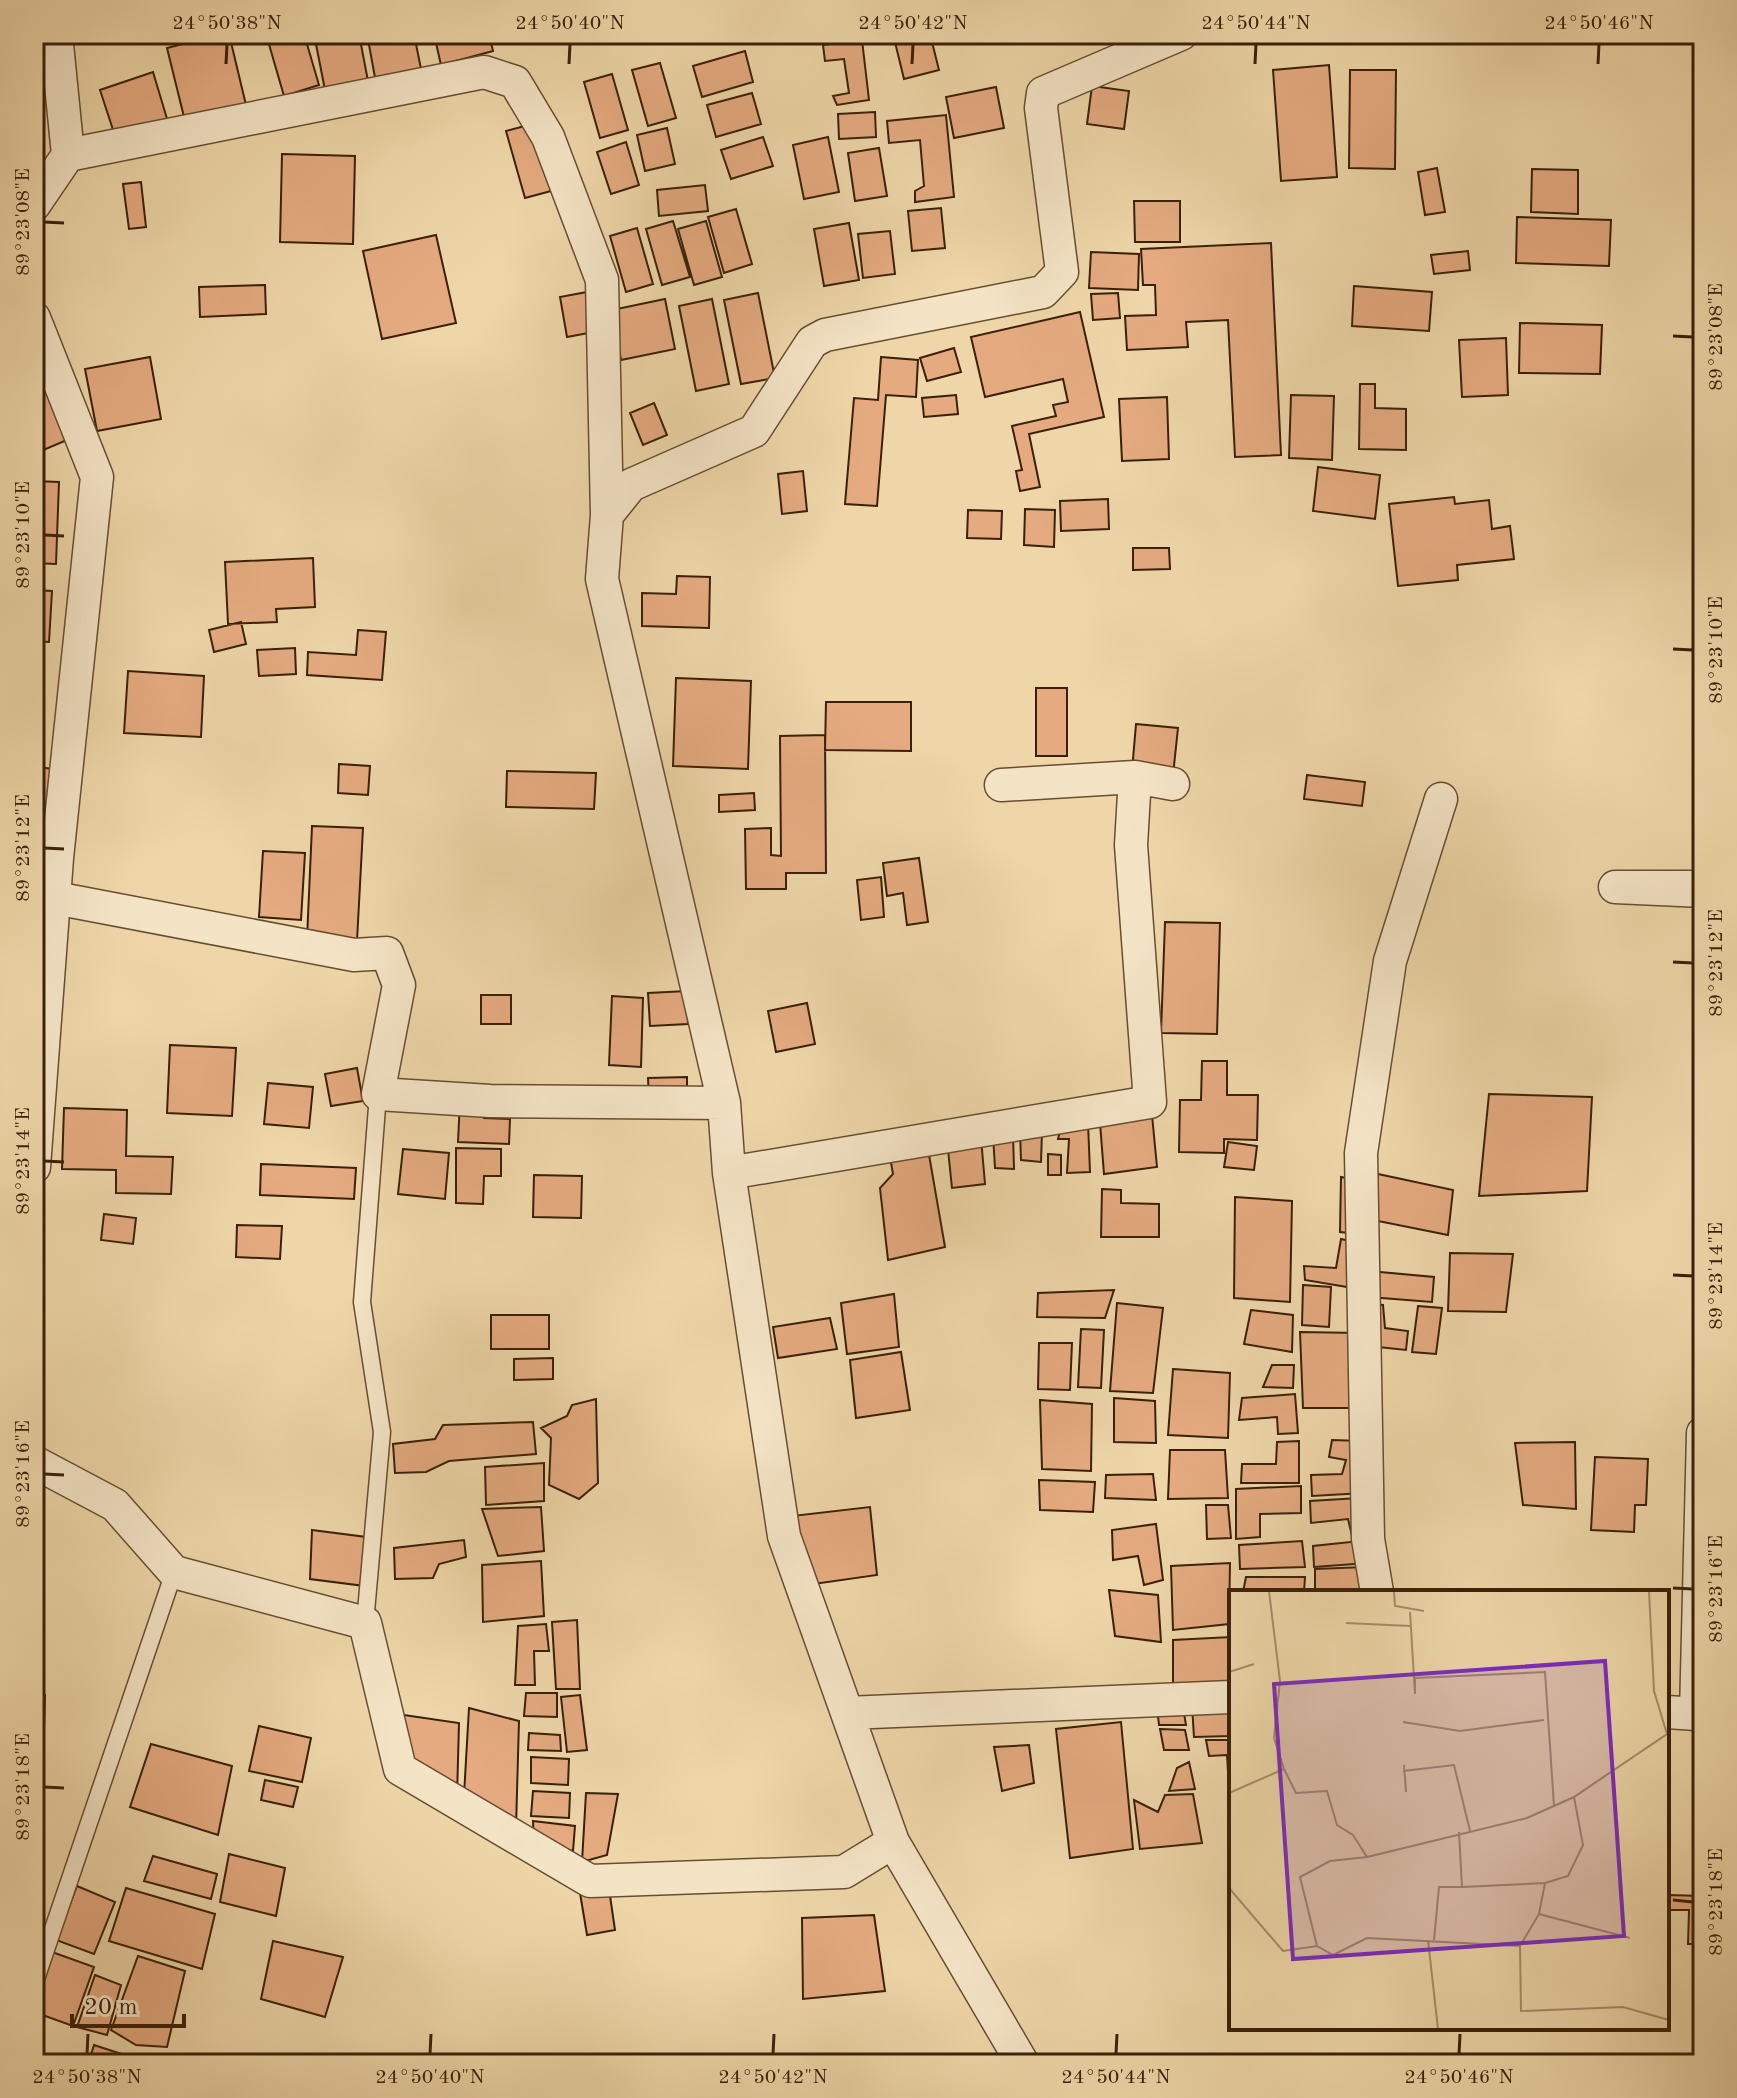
<svg xmlns="http://www.w3.org/2000/svg" width="1737" height="2098" font-family="'Old Standard TT',serif">
	<style>
		.building { fill: #e5aa80; stroke: #3a2008; stroke-width: 2 }
		.lines { fill: none; stroke-linecap: round; stroke-linejoin: round }
		.service-casing { stroke: #674e30; stroke-width: 19 }
		.minor-casing { stroke: #674e30; stroke-width: 35 }
		.service { stroke: #f4e4c6; stroke-width: 16 }
		.minor { stroke: #f4e4c6; stroke-width: 32 }
		.ticks { fill: none; stroke: #3a2008; stroke-width: 3 }
		.inset-road { fill: none; stroke: #a68d68; stroke-width: 2 }
		.view { fill: #7b2cbf; fill-opacity: 0.15; stroke: #7b2cbf; stroke-width: 4 }
		.inset-edge { fill: none; stroke: #3a2008; stroke-width: 4 }
		.neatline { fill: none; stroke: #3a2008; stroke-width: 3 }
		.ticks-label { font-size: 20px; text-anchor: middle; fill: #3a2008 }
	</style>
	<rect width="100%" height="100%" fill="#eed6a8"/>
	<filter id="stains"><feTurbulence type="fractalNoise" baseFrequency=".0025" numOctaves="4"/><feColorMatrix values="0 0 0 0 .2 0 0 0 0 .09 0 0 0 0 .02 0 0 0 .5 -.17"/></filter>
	<radialGradient id="worn" r=".72"><stop offset=".6" stop-color="#630" stop-opacity="0"/><stop offset="1" stop-color="#630" stop-opacity=".3"/></radialGradient>
	<!-- building -->
	<path class="building" d="M222 34H229L246 105 185 121 167 48Z
		M266 34H304L319 85 284 96Z
		M314 34H359L368 81 325 90Z
		M367 34H414L422 74 376 83Z
		M434 34H489L493 51 441 65Z
		M893 34H930L939 70 904 79Z
		M862 40 869 100 837 105 833 96 849 93 844 59 825 61 823 45Z
		M745 51 753 82 702 97 693 66Z
		M660 63 676 118 648 126 632 70Z
		M1329 65 1337 177 1281 181 1273 70Z
		M1350 70H1396L1395 169 1349 168Z
		M153 72 168 122 116 139 100 90Z
		M612 74 628 130 600 138 584 82Z
		M1092 86 1129 91 1124 129 1087 124Z
		M996 87 1004 128 954 138 946 97Z
		M752 93 761 124 716 137 707 105Z
		M875 112 876 137 839 139 838 114Z
		M946 115 954 197 915 202V191L924 186 920 140 889 143 887 121Z
		M532 124 551 191 525 198 506 131Z
		M667 128 675 164 645 171 637 135Z
		M763 137 773 166 731 179 721 150Z
		M828 137 839 192 804 199 793 145Z
		M626 142 639 185 611 194 597 152Z
		M879 148 887 196 855 201 848 153Z
		M282 154 355 156 353 244 280 242Z
		M1437 168 1445 212 1425 215 1418 172Z
		M1532 169 1578 170V214L1531 212Z
		M141 182 146 227 129 229 123 184Z
		M705 185 708 211 659 216 657 190Z
		M1134 201H1180V242H1135Z
		M941 208 945 248 912 251 908 211Z
		M736 209 752 264 724 273 708 217Z
		M1517 217 1611 220 1609 266 1516 263Z
		M673 221 690 277 662 285 646 229Z
		M706 221 722 277 694 285 678 229Z
		M849 223 859 280 824 286 814 229Z
		M637 228 653 284 626 292 610 236Z
		M890 231 895 274 863 278 858 234Z
		M436 235 456 323 382 339 363 251Z
		M1271 243 1281 455 1235 457 1228 320 1186 322 1188 347 1127 350 1125 316 1156 315 1155 285H1143L1141 249Z
		M1468 251 1470 270 1434 274 1431 255Z
		M1091 252 1139 254 1138 290 1089 288Z
		M265 285 266 314 200 317 199 287Z
		M1354 286 1432 292 1429 331 1352 326Z
		M587 292 594 332 567 337 560 297Z
		M758 293 775 378 741 384 724 300Z
		M1118 293 1120 318 1093 320 1091 294Z
		M665 299 675 349 621 360 612 310Z
		M712 299 729 384 696 391 679 306Z
		M1080 312 1104 417 1029 434 1040 487 1020 491 1016 471 1022 470 1012 426 1056 416 1053 405 1068 402 1063 379 985 397 971 337Z
		M1520 323 1602 325 1600 374 1519 373Z
		M1506 338 1508 395 1462 397 1459 340Z
		M954 348 961 372 927 381 920 358Z
		M150 357 161 419 97 431 85 369Z
		M881 357 918 360 916 397 886 395 877 506 845 504 854 398 878 400Z
		M44 384 67 440 34 454V389Z
		M1360 384H1375V408L1406 409V450L1359 449Z
		M956 395 958 414 924 417 922 398Z
		M1291 395 1334 396 1332 460 1289 458Z
		M1167 397 1169 459 1122 461 1119 399Z
		M654 403 667 435 643 445 630 413Z
		M1318 467 1380 475 1375 519 1313 511Z
		M803 471 807 511 782 514 778 474Z
		M34 481 59 482 56 564 34 563Z
		M1454 497 1455 504 1489 500 1492 529 1510 526 1514 559 1457 565 1458 580 1398 586 1389 504Z
		M1108 499 1109 529 1061 531 1060 501Z
		M1025 509 1055 510 1054 547 1024 545Z
		M968 510 1002 511 1001 539 967 538Z
		M1133 548H1169L1170 569 1133 570Z
		M313 558 315 607 276 609 277 622 228 624 225 562Z
		M677 576 710 577 709 628 642 626V593L676 594Z
		M34 590 52 591 49 642 34 641Z
		M241 622 246 644 214 652 209 630Z
		M358 630 386 632 382 680 307 675 308 652 356 655Z
		M295 648 296 674 259 676 257 650Z
		M128 671 204 676 201 737 124 733Z
		M676 678 751 681 748 769 673 766Z
		M1036 688H1067V756H1036Z
		M826 702H911V751L825 750Z
		M1136 724 1178 728 1173 775 1132 771Z
		M825 735 826 873H786V889H746L745 829 771 828V855L781 856 780 736Z
		M339 764 370 766 368 795 338 793Z
		M34 767 55 769 52 805 34 803Z
		M507 771 596 773 594 809 506 807Z
		M1307 775 1365 782 1362 806 1304 799Z
		M754 793 755 810 719 812V795Z
		M312 826 363 828 357 941 307 939Z
		M263 851 305 853 301 920 259 917Z
		M919 858 928 922 907 925 903 893 887 896 883 863Z
		M881 877 884 917 861 920 857 880Z
		M1165 922 1220 923 1217 1034 1161 1033Z
		M687 991 688 1024 650 1026 648 993Z
		M481 995H511V1024H481Z
		M612 996 643 998 641 1067 609 1065Z
		M807 1003 815 1044 776 1052 768 1011Z
		M170 1045 236 1048 232 1116 167 1113Z
		M1202 1061H1227V1095H1258L1257 1140 1224 1139V1153L1179 1152 1180 1100H1201Z
		M357 1068 363 1101 331 1106 325 1074Z
		M687 1077V1098L649 1099 648 1078Z
		M268 1083 313 1087 309 1128 264 1124Z
		M1489 1094 1592 1097 1587 1191 1479 1196Z
		M460 1101 485 1102 484 1118 510 1119 509 1144 458 1142Z
		M64 1108 127 1110 126 1156 173 1157 171 1194 116 1193V1170L62 1169Z
		M1152 1115 1157 1167 1104 1174 1100 1123Z
		M1088 1123 1090 1172 1067 1173 1069 1139H1058L1062 1124Z
		M1020 1131 1042 1132 1041 1162 1021 1160Z
		M993 1135H1013L1014 1169 995 1168Z
		M981 1138 985 1184 952 1188 947 1140Z
		M1228 1142 1257 1146 1254 1170 1224 1167Z
		M456 1148 501 1149V1176H484L483 1204 456 1203Z
		M403 1149 449 1153 445 1199 398 1194Z
		M928 1149 945 1247 888 1260 880 1188 893 1174 890 1157Z
		M1048 1154 1061 1155V1175H1048Z
		M261 1164 356 1168 354 1199 260 1195Z
		M1378 1174 1453 1190 1448 1235 1373 1220Z
		M534 1175 582 1176 581 1218 533 1217Z
		M1341 1177 1357 1180 1359 1234 1340 1232Z
		M1102 1189 1121 1190V1203L1159 1204V1237H1101Z
		M1235 1197 1292 1201 1290 1302 1234 1298Z
		M104 1214 136 1218 133 1244 101 1240Z
		M237 1225 282 1226 280 1259 236 1257Z
		M1341 1239 1359 1243V1289L1305 1280 1304 1266 1336 1268Z
		M1450 1253 1513 1254 1506 1312 1448 1311Z
		M1369 1271 1434 1277 1432 1302 1369 1297Z
		M1303 1285 1331 1287 1329 1327 1302 1325Z
		M1114 1290 1105 1318 1037 1317 1038 1293Z
		M894 1294 899 1347 847 1354 841 1303Z
		M1117 1303 1163 1308 1153 1393 1110 1391Z
		M1369 1304 1383 1305 1385 1328 1408 1331 1406 1350 1369 1346Z
		M1418 1306 1442 1308 1436 1354 1412 1352Z
		M1251 1310 1293 1315 1292 1352 1244 1344Z
		M491 1315H549V1349H491Z
		M830 1318 837 1349 778 1358 773 1327Z
		M1081 1329 1104 1330 1101 1388 1078 1387Z
		M1300 1332 1359 1333 1361 1408H1303Z
		M1039 1343H1072L1070 1390 1038 1389Z
		M901 1352 910 1410 856 1418 850 1360Z
		M553 1358V1379L514 1380V1359Z
		M1272 1365H1294L1293 1388 1263 1387Z
		M1173 1369 1230 1373 1228 1438 1168 1435Z
		M1295 1394 1298 1433 1278 1434 1277 1417 1239 1420 1242 1398Z
		M1114 1398 1155 1401 1156 1443 1114 1442Z
		M596 1399 598 1483 579 1499 549 1485 551 1438 541 1428 567 1416 572 1405Z
		M1040 1400 1092 1404 1091 1471 1042 1469Z
		M533 1422 536 1454 449 1461 426 1472 395 1473 393 1444 435 1439 443 1425Z
		M1332 1440 1361 1441 1364 1493 1312 1496 1311 1475 1342 1474 1346 1460 1329 1457Z
		M1299 1441V1483H1241L1242 1464H1276L1277 1442Z
		M1575 1442 1576 1509 1523 1505 1515 1443Z
		M1170 1450H1225L1228 1498 1168 1499Z
		M1595 1457 1648 1459 1646 1505H1635L1634 1532 1591 1530Z
		M544 1463V1501L486 1505 485 1467Z
		M1153 1474 1156 1500 1105 1498 1106 1475Z
		M1039 1480 1095 1482 1093 1512 1040 1510Z
		M1301 1486V1513L1260 1514V1537L1236 1539V1489Z
		M1359 1498 1365 1535 1352 1536 1348 1519 1311 1523 1310 1501Z
		M1206 1505H1228L1231 1538 1207 1539Z
		M541 1507 544 1551 498 1556 482 1509Z
		M870 1507 877 1575 814 1584 792 1516Z
		M1156 1524 1163 1580 1144 1585 1138 1556 1113 1560 1112 1530Z
		M312 1530 366 1537 365 1586 310 1579Z
		M464 1540 466 1557 439 1564 433 1578 395 1579 394 1548Z
		M1302 1541 1305 1567 1240 1569 1239 1545Z
		M1360 1541 1368 1563 1314 1567 1313 1546Z
		M541 1561 544 1616 483 1622 482 1565Z
		M1230 1563 1229 1624 1173 1630 1171 1566Z
		M1365 1567 1368 1591 1315 1592V1569Z
		M1246 1577H1305L1304 1592H1243Z
		M1109 1590 1158 1595 1161 1642 1115 1636Z
		M577 1620 580 1689H556L552 1622Z
		M546 1624 549 1651H534L535 1685H515L518 1626Z
		M1231 1637V1690H1173V1640Z
		M526 1693H557V1717L524 1716Z
		M34 1695H45L44 1732 34 1731Z
		M580 1695 587 1750 567 1752 561 1697Z
		M1192 1706 1231 1707V1736L1194 1737Z
		M1157 1707H1183L1186 1725H1159Z
		M469 1708 519 1721 516 1828 464 1795Z
		M397 1714 459 1723 457 1797 405 1766Z
		M1121 1722 1133 1849 1070 1858 1056 1729Z
		M259 1726 311 1738 302 1782 249 1771Z
		M1160 1729 1185 1730 1189 1750H1164Z
		M529 1733 560 1735 561 1751 528 1750Z
		M1206 1740H1231V1772H1228L1227 1755 1209 1756Z
		M151 1744 232 1766 218 1835 130 1807Z
		M1029 1745 1034 1783 1002 1791 994 1747Z
		M34 1750 42 1751 38 1797 34 1796Z
		M531 1757 569 1759 568 1785 531 1783Z
		M1189 1762 1195 1789 1169 1791 1177 1768Z
		M265 1780 298 1787 293 1807 261 1800Z
		M533 1791 570 1793 569 1818 531 1816Z
		M586 1793 618 1794 607 1855 582 1862Z
		M1193 1794 1202 1843 1140 1849 1134 1800 1158 1812 1165 1795Z
		M533 1821 575 1826 573 1851 534 1843Z
		M229 1854 285 1868 276 1916 220 1902Z
		M153 1856 217 1874 211 1899 144 1881Z
		M77 1886 115 1902 94 1954 56 1940Z
		M126 1888 215 1914 202 1969 109 1941Z
		M609 1889 615 1930 587 1935 580 1893Z
		M1667 1895 1703 1896V1944H1688L1689 1910H1667Z
		M874 1915 885 1991 803 1999 802 1918Z
		M273 1941 343 1957 325 2017 261 1999Z
		M52 1952 94 1967 73 2026 34 2012V2003Z
		M138 1956 185 1971 167 2047 136 2045 111 2030Z
		M95 1975 121 1985 107 2035 77 2027Z
		M94 2045 152 2064H88Z"/>
	<g class="lines">
		<!-- service casing -->
		<g class="service-casing">
			<path id="service" d="M365 1623 382 1432 362 1302 378 1094
				M34 1985 174 1572"/>
		</g>
		<!-- minor casing -->
		<g class="minor-casing">
			<path id="minor" d="M68 155 484 72 515 82 548 137 602 280 607 515
				M34 205 68 155 56 34
				M34 318 97 477 57 858 34 1167
				M1001 785 1135 777 1173 784
				M1703 887H1615L1703 891
				M55 898 354 955 387 953 399 985 378 1094 490 1101 724 1103
				M729 1173 1150 1102 1131 845 1135 777
				M34 1462 115 1505 174 1572 365 1623 400 1769 590 1881 844 1872 893 1842
				M1377 1592 1368 1539 1361 1153 1390 961 1441 799
				M1667 1712 1696 1714 1703 1433
				M847 1713 1231 1697
				M1023 2064 893 1842 784 1536 729 1173 724 1103 602 579 607 515 631 485 754 431 812 342 825 335 1043 292 1062 272 1041 108 1043 93 1181 34"/>
		</g>
		<!-- service -->
		<use href="#service" class="service"/>
		<!-- minor -->
		<use href="#minor" class="minor"/>
	</g>
	<!-- ticks -->
	<path class="ticks" d="M226 64 227 44M569 64 570 44M912 64 913 44M1255 64 1256 44M1598 64 1599 44M44 222 64 223M1673 336 1693 337M44 535 64 536M1673 649 1693 650M44 848 64 849M1673 962 1693 963M44 1161 64 1162M1673 1275 1693 1276M44 1474 64 1475M1673 1588 1693 1589M44 1787 64 1788M1673 1900 1693 1902M87 2054 88 2034M430 2054 431 2034M773 2054 774 2034M1116 2054 1117 2034M1459 2054 1460 2034"/>
	<!-- overview -->
	<g transform="translate(1229 1590)">
		<rect width="440" height="440" fill="#eed6a8"/>
		<path class="inset-road" d="M165 1 166 16 195 21M181 22 186 104V88L316 82 325 216M117 33 181 36M0 82 25 74M174 132 231 141 315 130M175 175 177 202M55 179 67 203 98 201 108 235 124 245 138 267 298 228 345 207 438 144 425 101 420 1M174 181 225 175 241 241M0 203 55 179 45 148 51 91 40 1M233 297 316 293M0 298 54 361 88 356 104 365 138 348 291 356 292 421 394 417 440 430M310 324 401 348M199 350 209 439M205 350 210 297H233L230 242M88 356 71 287 101 271 138 267M291 356 310 324 316 293 339 286 354 255 345 207"/>
		<path class="view" d="M376 71 395 346 64 369 45 94Z"/>
		<rect width="440" height="440" class="inset-edge"/>
	</g>
	<!-- margin -->
	<rect width="1737" height="2098" fill="none" stroke="#eed6a8" stroke-width="88"/>
	<!-- scale -->
	<path d="M72 2014v12h112v-12" fill="none" stroke="#3a2008" stroke-width="4"/>
	<text x="84" y="2014" font-size="24" fill="#3a2008" stroke="#f4e4c6" stroke-width="6" paint-order="stroke">20 m</text>
	<rect x="44" y="44" width="1649" height="2010" class="neatline"/>
	<g class="ticks-label">
		<text x="227" y="29">24°50'38"N</text>
		<text x="570" y="29">24°50'40"N</text>
		<text x="913" y="29">24°50'42"N</text>
		<text x="1256" y="29">24°50'44"N</text>
		<text x="1599" y="29">24°50'46"N</text>
		<text transform="translate(22 222) rotate(-90)" y="7">89°23'08"E</text>
		<text transform="translate(1715 337) rotate(-90)" y="7">89°23'08"E</text>
		<text transform="translate(22 535) rotate(-90)" y="7">89°23'10"E</text>
		<text transform="translate(1715 650) rotate(-90)" y="7">89°23'10"E</text>
		<text transform="translate(22 848) rotate(-90)" y="7">89°23'12"E</text>
		<text transform="translate(1715 963) rotate(-90)" y="7">89°23'12"E</text>
		<text transform="translate(22 1161) rotate(-90)" y="7">89°23'14"E</text>
		<text transform="translate(1715 1276) rotate(-90)" y="7">89°23'14"E</text>
		<text transform="translate(22 1474) rotate(-90)" y="7">89°23'16"E</text>
		<text transform="translate(1715 1589) rotate(-90)" y="7">89°23'16"E</text>
		<text transform="translate(22 1787) rotate(-90)" y="7">89°23'18"E</text>
		<text transform="translate(1715 1902) rotate(-90)" y="7">89°23'18"E</text>
		<text x="87" y="2083">24°50'38"N</text>
		<text x="430" y="2083">24°50'40"N</text>
		<text x="773" y="2083">24°50'42"N</text>
		<text x="1116" y="2083">24°50'44"N</text>
		<text x="1459" y="2083">24°50'46"N</text>
	</g>
	<rect width="100%" height="100%" filter="url(#stains)"/>
	<rect width="100%" height="100%" fill="url(#worn)"/>
</svg>
